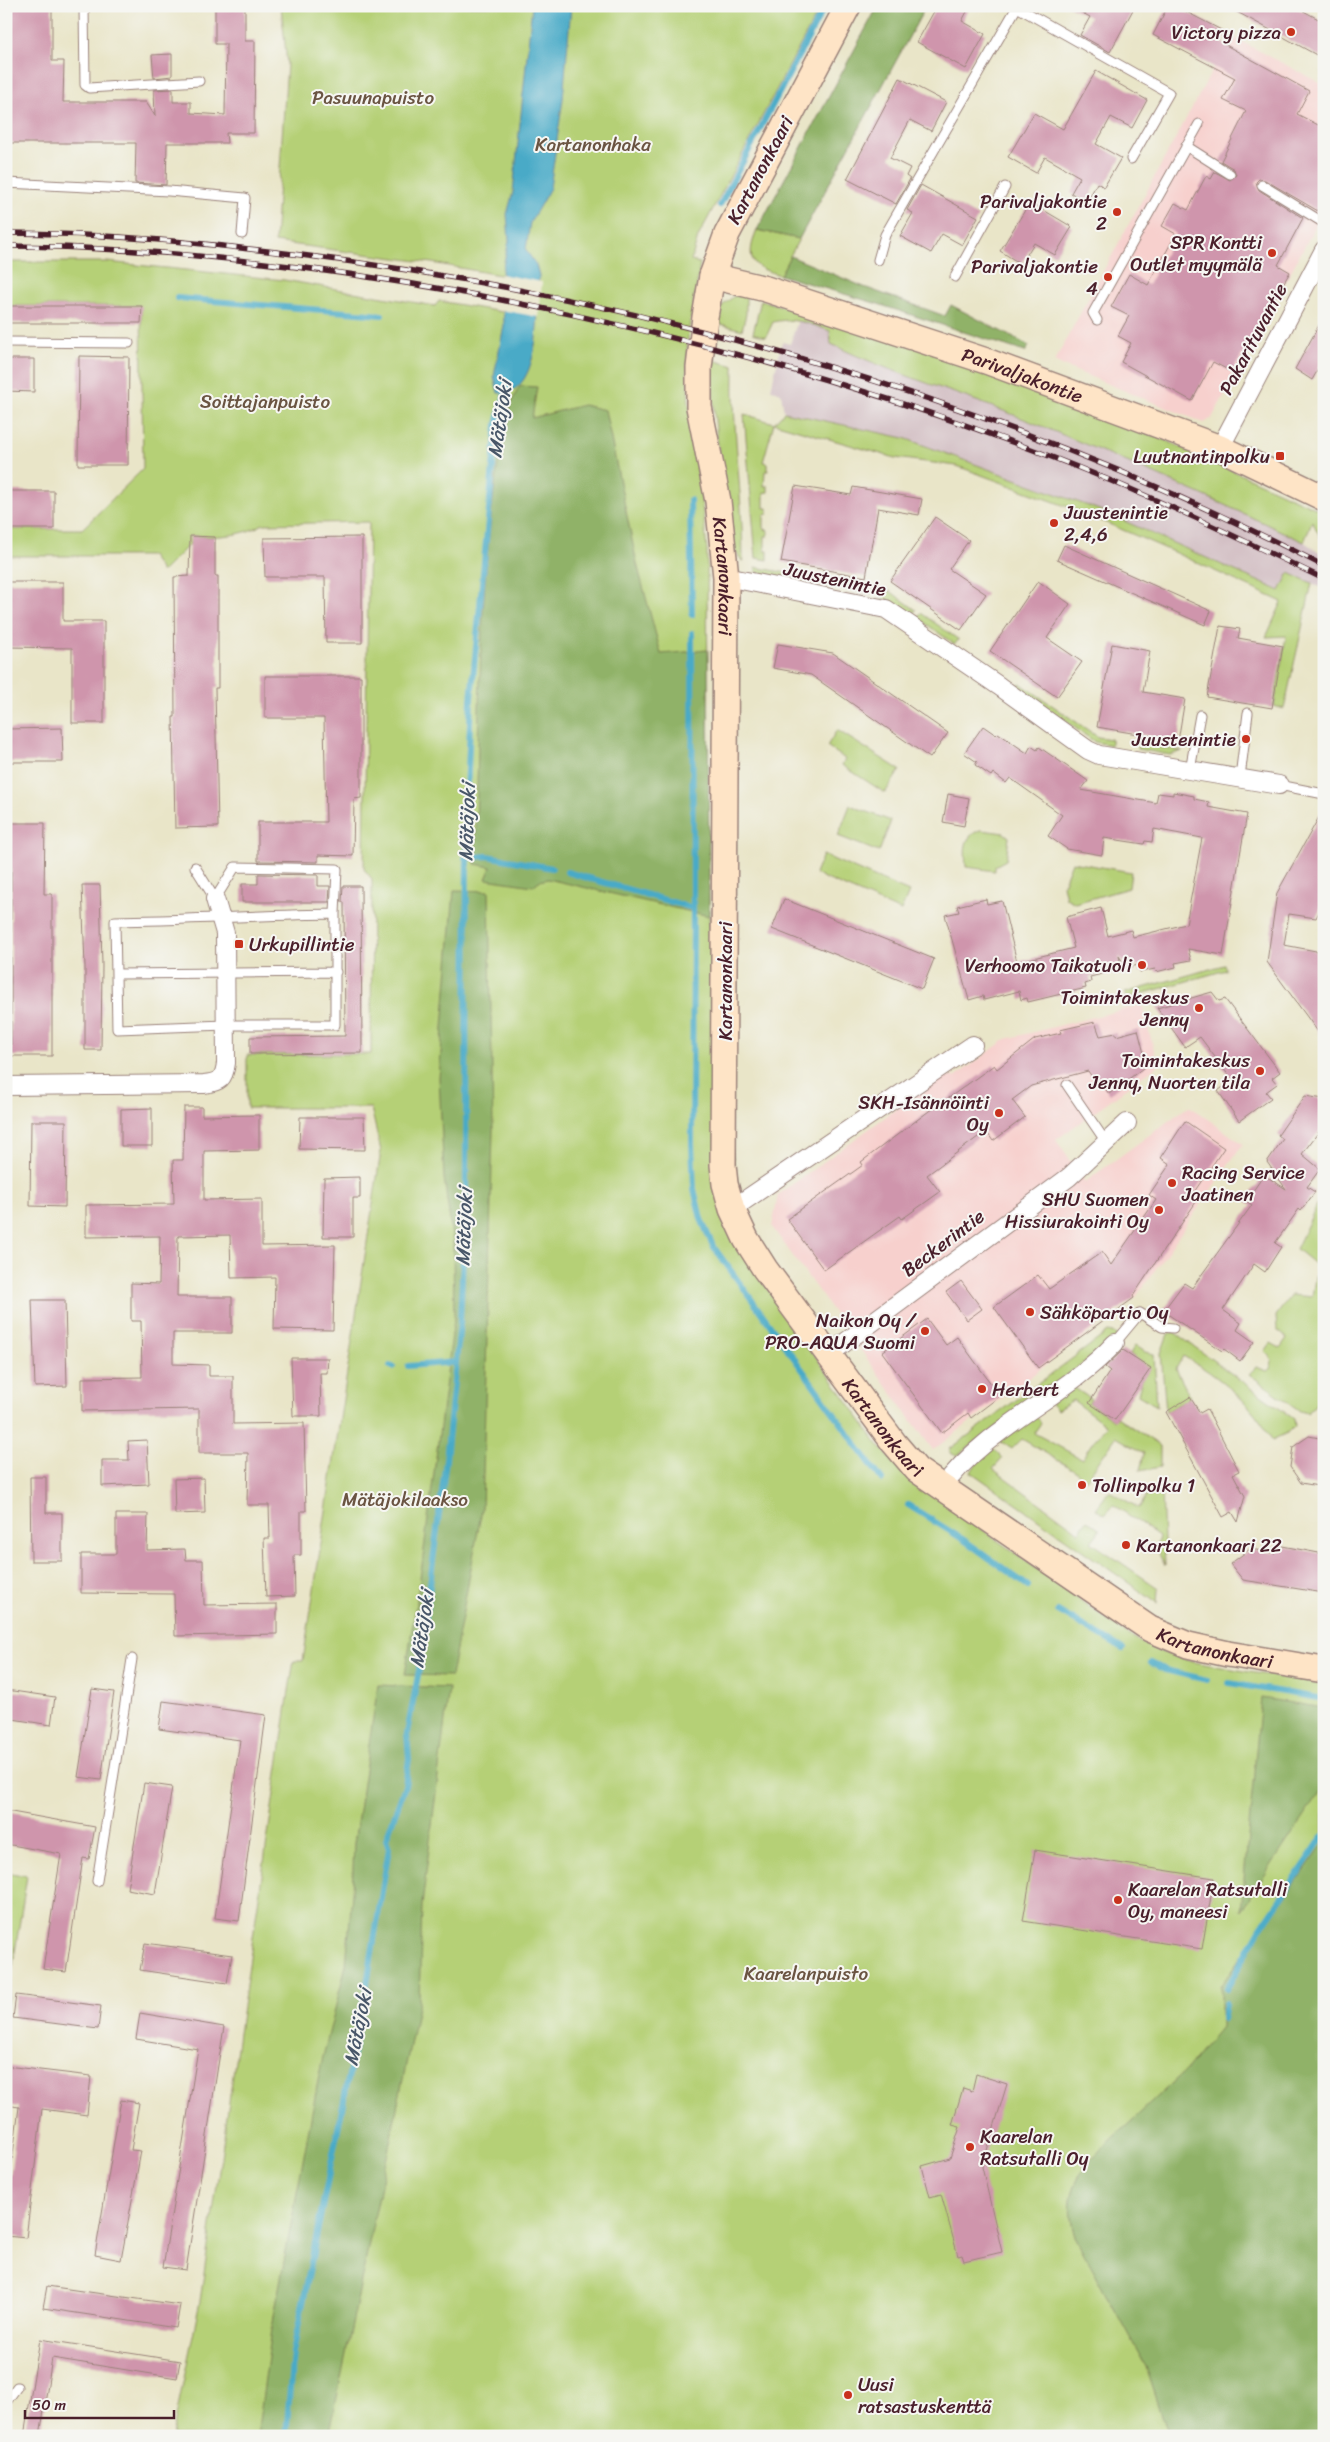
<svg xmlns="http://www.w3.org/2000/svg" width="1330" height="2442" font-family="Sriracha,sans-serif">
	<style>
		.built { fill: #f7d0cd }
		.industrial { fill: #d2bec3 }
		.green { fill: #b5d076; stroke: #807850 }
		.forest { fill: #90b267; stroke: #6d6849 }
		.water { fill: #48aac7; stroke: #496479 }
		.pier { fill: #e9e5c8 }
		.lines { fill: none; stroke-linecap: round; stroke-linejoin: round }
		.stream { stroke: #48aac7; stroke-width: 6 }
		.building { fill: #cf95ac }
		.lane-casing { stroke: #9a827a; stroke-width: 11 }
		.street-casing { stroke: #9a827a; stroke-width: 20 }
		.secondary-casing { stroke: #9a827a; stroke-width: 28 }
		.lane { stroke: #fff; stroke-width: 9 }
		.street { stroke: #fff; stroke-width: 18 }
		.secondary { stroke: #fee4c6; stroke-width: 25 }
		.rail-casing { stroke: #4a1f2b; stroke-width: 5.5 }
		.rail { stroke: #f6f6f2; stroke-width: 4; stroke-dasharray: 11; stroke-linecap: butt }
		.poi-dot { fill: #c8321e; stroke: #f6f6f2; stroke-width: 2 }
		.labels { text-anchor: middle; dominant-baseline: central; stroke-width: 4; stroke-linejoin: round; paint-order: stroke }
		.poi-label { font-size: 19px; fill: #4a1f2b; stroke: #f6f6f2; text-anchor: end }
		.park-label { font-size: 19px; fill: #6a5442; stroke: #f6f6f2 }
		.street-label { font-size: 19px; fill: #4a1f2b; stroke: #f6f6f2 }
		.water-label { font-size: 20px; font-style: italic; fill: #495769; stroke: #f6f6f2 }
	</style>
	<rect width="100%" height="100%" fill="#f6f6f2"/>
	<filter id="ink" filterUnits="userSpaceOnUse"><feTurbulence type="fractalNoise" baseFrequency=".02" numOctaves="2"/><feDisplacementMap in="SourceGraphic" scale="10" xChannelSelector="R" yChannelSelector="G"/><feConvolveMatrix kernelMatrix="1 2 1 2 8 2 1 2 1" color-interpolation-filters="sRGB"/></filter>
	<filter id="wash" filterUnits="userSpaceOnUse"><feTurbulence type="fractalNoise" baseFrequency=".0096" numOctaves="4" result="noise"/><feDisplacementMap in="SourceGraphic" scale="20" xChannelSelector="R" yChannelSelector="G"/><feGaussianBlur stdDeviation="1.12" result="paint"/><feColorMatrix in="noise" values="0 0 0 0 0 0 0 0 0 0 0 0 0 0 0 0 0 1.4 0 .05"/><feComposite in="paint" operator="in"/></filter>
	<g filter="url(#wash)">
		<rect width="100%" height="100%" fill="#e9e5c8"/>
		<!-- built -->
		<path class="built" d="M1231 36 1324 85V106L1320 114 1324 116V210L1223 398 1212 418 1204 423 1054 362Z
			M1142 1005 1158 1065 1056 1140 1085 1182 1189 1106 1243 1144 1136 1297 933 1450 772 1227 778 1195 943 1075 955 1077 1006 1039Z"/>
		<!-- industrial -->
		<path class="industrial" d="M798 320 959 373 1312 520 1304 542 1324 555V589L1312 583 1280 591 1102 511 904 438 784 412 781 393 771 389 782 342 790 344Z"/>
		<!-- green -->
		<path class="green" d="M281 6H821L698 237 691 261 700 263C697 291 687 327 687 354 686 421 702 485 707 551L709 916 713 1025 749 1262 879 1446 902 1470 933 1494 1127 1634 1158 1651 1193 1662 1324 1685V2436H172L200 2301 290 1684 294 1661H303L381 1151 371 1108H247V1055L371 1054 372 879 364 869V864L369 522 263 524C242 537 215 537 191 536L190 544 162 572 151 556H6V529H82L143 469 141 306H6V262H107L284 280 435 306 439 301 536 318 539 282 432 263 275 242 287 64Z
			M757 230 799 239 780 275C751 267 745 259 757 230Z
			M734 296H746V314L742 330 717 323 722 306Z
			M761 300 928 351 1167 441 1324 512V544L1312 521 1304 542C1214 499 1122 459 1029 421 963 394 895 375 831 344L830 331C810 324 794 317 773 322L766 337 753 333Z
			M713 360 734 366C732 432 743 497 743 562L735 551C726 488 710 423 713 360Z
			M784 412 904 438 1102 511 1280 591 1289 573 1312 583 1284 709 1274 706 1286 636 1266 637 1282 602 1178 554 1079 511 957 466 895 458 774 423 763 462 768 463V471H765L764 486H768V492L764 493V508H768V514L764 515V529L768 530V536H765V551H768V560L756 558 744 414 774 423Z
			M755 567 813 578 812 583 758 573Z
			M829 581 872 588 871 594 828 586Z
			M883 590 890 591 916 610 913 614 899 605 882 598Z
			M921 613 959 640 954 644 918 618Z
			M1020 683 1098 737 1111 739V745L1095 742 1017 687Z
			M837 730 900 770 885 793 842 765 845 759 827 746Z
			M1138 744 1182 751 1170 755 1137 749Z
			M850 805 891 821 879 852 838 836Z
			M981 830 1004 833 1009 837 1006 860 995 866V871L966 867C965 851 962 836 981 830Z
			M823 855 909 892 901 911 815 874Z
			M1072 862 1131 872 1129 888 1075 903 1066 898 1063 885Z
			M1224 965 1226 970 1127 998 1125 993Z
			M1324 1190V1391L1313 1408 1307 1413 1300 1411 1249 1374 1256 1367 1267 1371 1271 1368 1272 1360 1265 1351 1271 1343 1280 1348 1287 1338 1277 1330 1276 1316 1291 1295 1312 1297 1317 1266 1296 1249Z
			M1108 1332 1116 1334 1117 1337 1112 1342 957 1456 950 1453V1449Z
			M1174 1332 1294 1419 1295 1426 1289 1432 1272 1440C1253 1403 1219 1376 1183 1356L1176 1369 1190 1397 1166 1412 1161 1353 1168 1334Z
			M1135 1345 1145 1352 1154 1354 1157 1406 1138 1395 1141 1382 1150 1368 1130 1354Z
			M1073 1387 1091 1399 1089 1403 1114 1420 1117 1417 1160 1446V1467L1140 1471 1144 1453 1116 1437 1086 1480 1074 1470 1022 1439 1012 1449 1000 1441 1035 1417 1041 1423 1034 1433 1082 1459 1092 1443 1107 1426 1073 1400 1057 1410 1051 1404Z
			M994 1449 1003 1458 993 1469 1079 1532 1087 1520 1100 1530 1091 1542 1158 1588 1157 1603 971 1472 976 1464Z
			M1151 1489 1162 1490 1165 1566 1156 1548 1159 1536 1114 1505 1105 1515 1096 1509 1109 1491 1139 1508Z
			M6 1872 27 1876 6 2009Z"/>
		<!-- forest -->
		<path class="forest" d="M878 6H926L799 239 757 230Z
			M790 256 864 287 945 316 951 305 1029 346 1025 352 878 304 780 275Z
			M520 386 537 387 532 418 583 405 605 410 637 564 661 654 708 650 709 916 548 879 539 881 533 886 486 879 491 867 475 864C479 740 478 615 494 492 499 457 501 417 520 386Z
			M454 890 489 891 493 1130 482 1509 451 1676 405 1675 422 1565 454 1319 453 1243 444 1178 439 1078Z
			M378 1685 449 1688 422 1905 419 2002 329 2436H257L274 2315 321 2065 346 1965 352 1894 354 1843Z
			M1261 1698 1324 1708V1786L1241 1911Z
			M1324 1843V2436H1169L1146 2367 1075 2237C1066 2205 1070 2188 1089 2161L1185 2071 1221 2027V1985Z"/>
		<!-- water -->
		<path class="water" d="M532 6H571L563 99 550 188 530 223 526 250 536 265 539 276C537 307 543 396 498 393L494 376 504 325 502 270 509 241 507 214 513 192Z"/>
		<!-- pier -->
		<path class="pier" d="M500 274 542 282 539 317 501 310Z"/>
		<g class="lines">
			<!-- stream -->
			<path class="stream" d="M720 205 825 6
				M177 298 382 315
				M690 500 692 615
				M692 633 693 908
				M465 858 487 856 552 868
				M567 872 693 908 692 1144 694 1189 701 1219 713 1246 882 1480
				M390 1366 393 1367
				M408 1366 456 1362
				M908 1505 964 1540 1028 1586
				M1058 1611 1123 1649
				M1151 1663 1165 1670 1207 1680
				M1229 1683 1324 1699
				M1227 1988 1260 1929 1324 1835
				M1223 2019 1226 2004
				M286 2436 293 2352 366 1990 389 1848 386 1839 405 1786 409 1759 407 1733 419 1670 446 1460 460 1323 466 1195 467 793 471 700 497 424 505 394"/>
		</g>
		<g id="blocks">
			<!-- building -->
			<path class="building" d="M10 6H52V61H64L63 102H146L155 116 154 90 173 89V102H191V113L225 115 226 44H215V6H245V41H255L254 133H226L227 143H167L166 185 135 183 136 143H10Z
				M937 6H970L962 21 985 34 966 69 917 42Z
				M1069 6H1135L1110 52 1080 35 1090 17Z
				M1168 6H1175L1227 33 1222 43 1309 91 1297 114 1324 128V200L1318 211 1265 180 1259 179 1256 182 1259 190 1303 218 1278 265 1290 272 1232 372 1213 362 1192 401 1121 362 1131 343 1118 336 1129 316 1111 307 1129 274 1148 285 1176 234 1162 226 1175 203 1188 210 1206 176 1211 179 1215 172 1230 180 1236 175 1234 169 1221 161 1246 111 1223 100 1235 78 1153 35Z
				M1226 6H1294L1324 22V59Z
				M172 54V76L154 78 152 55Z
				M1096 71 1147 100 1132 128 1111 117 1096 144 1121 158 1104 187 1097 183 1087 202 1071 193 1080 177 1045 157 1036 173 1008 157 1034 113 1063 129Z
				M900 78 946 102 931 131 910 120 890 158 910 168 906 176 910 179 896 204 847 179Z
				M921 185 978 217 962 245 942 234 931 253 900 236 913 213 907 210Z
				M1030 202 1072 227 1055 255 1034 243 1021 264 1000 251Z
				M6 306H142L141 323H6Z
				M1324 316V359L1312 380 1295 369Z
				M79 356 129 357 128 465H78Z
				M6 359H34V392L6 391Z
				M795 486 851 495 853 487 922 499 919 515 878 508 866 577 781 562Z
				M6 491H54V529H6Z
				M935 517 969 540 949 569 986 594 961 630 890 581Z
				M190 536 215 537V576H218V688H215L218 827 175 828 173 717H175L174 577 189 576Z
				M362 537V643H326L325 577H265L264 538Z
				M1064 545 1211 611 1205 625 1057 560Z
				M1038 581 1070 604 1047 638 1082 662 1057 697 990 651Z
				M6 582H63V621H104V723H72V648L6 647Z
				M1220 626 1240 629 1238 638 1283 646 1272 708 1207 697Z
				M778 644 833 653 948 733 930 758 811 675 773 668Z
				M1112 644 1150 651 1143 692 1185 699 1178 741 1097 727Z
				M265 676H361V798L354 799 353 856 318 855V862L258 861V822H326L324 718H265Z
				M983 726 996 735 998 733 1027 753 1031 746 1037 750 1039 747 1088 781 1081 790 1156 803 1158 793 1173 795V792L1194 796V799L1209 802 1208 807 1247 814 1223 955 1188 949 1191 960 1175 963 1176 967 1156 972 1155 969 1140 972 1138 965 1127 968 1119 956 1122 969 1090 977 1091 982 1085 984 1086 988 1028 1002 1027 998 1021 1000 1019 991 984 1000 983 996 969 1000 945 915 959 912 957 906 986 899 987 904 1002 901 1017 962 1074 948 1066 917 1101 908 1108 936 1131 930 1133 937 1186 924 1202 838 1154 829 1152 842 1145 841 1144 844 1104 838 1102 855 1067 849 1048 836 1062 815 1010 778 1006 783 993 773 991 776 975 765 977 762 964 753Z
				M62 728 63 762H6V729Z
				M948 794 969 798 964 826 943 822Z
				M1324 808V902L1316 918 1289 914 1284 945 1316 951 1324 962V1040L1267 962 1277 893Z
				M6 823H45L44 894H52V1056H11V865H6Z
				M258 874 318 875V886H330L329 902H242V884H258Z
				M82 885H100L102 965 101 1050H85V967Z
				M343 886H361L362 1053 250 1054V1037L345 1036 344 902H342Z
				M784 899 934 959 922 989 772 929Z
				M1212 992 1219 1001 1225 999 1280 1072 1272 1078 1277 1084 1266 1092 1271 1098 1239 1121 1218 1091 1232 1080 1200 1037 1185 1047 1157 1008Z
				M1095 1022 1100 1036 1116 1033V1036L1138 1030 1147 1065 1109 1094 1099 1080 1096 1083 1088 1071 1031 1086 1012 1100 1025 1117 993 1141 986 1131 927 1175 940 1192 902 1219 900 1216 824 1270 787 1219 863 1165 861 1162 945 1099 946 1100 994 1065 997 1069 1035 1039 1061 1033 1060 1030Z
				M1305 1096 1324 1099V1125L1302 1154 1320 1169 1307 1187 1315 1192 1301 1211 1299 1209 1275 1243 1281 1247 1265 1272 1254 1264 1223 1310 1241 1323 1237 1330 1254 1342 1240 1361 1224 1349 1222 1351 1163 1311 1184 1283 1192 1288 1252 1205 1246 1201 1264 1175 1286 1189 1267 1162 1283 1139 1278 1135Z
				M184 1107H202V1116L259 1115V1150L204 1151V1200L262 1199V1246L335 1245 333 1330 274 1329 275 1277 231 1278 230 1235 178 1236 177 1297H232V1333H173V1364L209 1365V1376H233V1424L304 1423 306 1511H301V1555H294L295 1596 266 1597 264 1538H270L269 1505H247L248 1453H199V1409L82 1411V1378L142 1377 141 1321H131V1283L159 1284 160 1236 86 1237V1205L174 1204 173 1160H183Z
				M152 1108V1146H121V1109Z
				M300 1117H364L365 1150 299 1149Z
				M31 1121H66L65 1207 30 1206Z
				M1185 1121 1224 1148 1192 1195 1198 1199 1133 1296 1134 1298 1038 1368 994 1307 1038 1275 1049 1289 1102 1252 1111 1265 1156 1200 1149 1195 1170 1164 1161 1158Z
				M360 1177V1198H353V1237H323L324 1178Z
				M961 1281 982 1309 967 1320 946 1292Z
				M32 1300H65L67 1386 35 1387Z
				M927 1319 946 1345 957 1337 1000 1396 971 1418 968 1413 942 1433 882 1352Z
				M1123 1350 1151 1368 1115 1420 1089 1403 1110 1371 1105 1367Z
				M291 1358H328L327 1373H320L321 1416H293Z
				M1190 1397 1200 1413 1207 1409 1239 1471 1233 1474 1245 1496 1238 1522 1232 1512 1223 1517 1166 1412Z
				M1309 1436 1324 1439V1487L1301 1483 1290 1467 1293 1447Z
				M147 1440 149 1484 102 1486V1460H129L128 1441Z
				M30 1477H46V1513H62V1561H31Z
				M204 1478 205 1513 175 1514 174 1479Z
				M116 1514H148L147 1550 185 1549 186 1560H203L204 1605 277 1604V1634L175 1636 174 1594 81 1593V1554H116Z
				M1277 1545 1324 1554V1593L1243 1580 1230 1564 1250 1549 1275 1553Z
				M92 1689 114 1692 101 1780 78 1777Z
				M6 1690 55 1697 51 1725 6 1718Z
				M163 1701 266 1715 239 1921 215 1918 240 1740 159 1729Z
				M144 1783 172 1787 155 1894 127 1889Z
				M6 1811 95 1827 89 1859 83 1858 66 1972 43 1969 61 1854 6 1844Z
				M1035 1850 1214 1878 1202 1949 1023 1921Z
				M145 1943 232 1955 227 1983 140 1970Z
				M16 1995 101 2006 98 2029 13 2018Z
				M140 2013 224 2027 186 2270 163 2267 198 2049 136 2039Z
				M6 2066 91 2076 87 2115 42 2109 26 2238 6 2236V2208L19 2107 6 2105Z
				M976 2074 1007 2084 982 2167 1002 2252 964 2261 962 2255 958 2256 941 2194 930 2197 922 2166 950 2158 960 2127 952 2125 963 2088 972 2091Z
				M121 2100 139 2103 131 2150 141 2151 121 2260 95 2255Z
				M47 2286 180 2305 176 2328 43 2308Z
				M40 2339 180 2361 177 2378 52 2358 40 2436H24Z"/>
		</g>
	</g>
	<g filter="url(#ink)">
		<use href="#blocks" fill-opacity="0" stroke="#9a827a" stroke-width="1"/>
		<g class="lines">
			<!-- lane casing -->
			<g class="lane-casing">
				<path id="lane" d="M84 6 85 85 89 88 199 81
					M1186 146 1230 174
					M6 183 169 191 245 198 242 234
					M1262 185 1324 223
					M878 260 885 235 1017 7 1169 93 1131 159
					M955 277 1005 187
					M1097 320 1093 313 1199 124
					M6 342 129 343
					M1190 770 1200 715
					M1240 777 1248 713
					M1279 785 1324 794
					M195 867 215 899 235 867 337 869 335 914C262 915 189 920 115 921L117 1029 226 1025H335V914
					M116 974 336 972
					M1067 1085 1106 1142
					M1115 1343 1140 1313 1162 1327 1173 1328
					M97 1881 132 1659
					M6 2402 17 2387"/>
			</g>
			<!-- street casing -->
			<g class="street-casing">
				<path id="street" d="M1220 448 1324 250
					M726 577 886 609 999 686 1088 750 1099 755 1279 785
					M6 1086 204 1084C220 1082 224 1079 226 1063L225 933 215 899
					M732 1209 973 1045
					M828 1355 1069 1177 1127 1123
					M943 1487C986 1427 1065 1397 1115 1343"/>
			</g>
			<!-- secondary casing -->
			<g class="secondary-casing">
				<g id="secondary">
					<path id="s1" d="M848 6 727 234 712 276 705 317 699 368V407L718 501 726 577 723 1165 725 1184 732 1209 746 1239 765 1269 894 1443 917 1470 1150 1629 1188 1645 1228 1654 1324 1670"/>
					<path id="s2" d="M712 276 766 289 986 361 1220 448 1324 498"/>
				</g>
			</g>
			<!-- lane -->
			<use href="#lane" class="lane"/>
			<!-- street -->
			<use href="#street" class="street"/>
			<!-- secondary -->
			<use href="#secondary" class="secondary"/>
			<!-- rail casing -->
			<g class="rail-casing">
				<path id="rail" d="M6 233C105 233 203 243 301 255 655 299 1006 403 1324 566
					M6 246C160 247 314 266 465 293 670 331 872 386 1067 463 1154 497 1239 538 1324 579"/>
			</g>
			<!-- rail -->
			<use href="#rail" class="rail"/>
		</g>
	</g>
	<!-- markers -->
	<g class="poi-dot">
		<circle cx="1291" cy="32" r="5"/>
		<circle cx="1117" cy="212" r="5"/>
		<circle cx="1272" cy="253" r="5"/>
		<circle cx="1108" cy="277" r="5"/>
		<rect x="1275" y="451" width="10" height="10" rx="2.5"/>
		<circle cx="1054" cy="523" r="5"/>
		<circle cx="1246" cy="739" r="5"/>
		<rect x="234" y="939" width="10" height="10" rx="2.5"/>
		<circle cx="1142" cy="965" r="5"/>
		<circle cx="1199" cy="1008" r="5"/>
		<circle cx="1260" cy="1071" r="5"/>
		<circle cx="999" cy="1113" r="5"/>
		<circle cx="1172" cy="1183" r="5"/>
		<circle cx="1159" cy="1210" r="5"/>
		<circle cx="1030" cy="1312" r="5"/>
		<circle cx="925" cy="1331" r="5"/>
		<circle cx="982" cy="1389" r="5"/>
		<circle cx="1082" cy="1485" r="5"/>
		<circle cx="1126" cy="1545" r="5"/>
		<circle cx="1118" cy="1900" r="5"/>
		<circle cx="970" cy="2147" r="5"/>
		<circle cx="848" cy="2395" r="5"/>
	</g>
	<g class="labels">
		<!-- poi labels -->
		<g class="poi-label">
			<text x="1281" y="32">Victory pizza</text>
			<text x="1107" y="201">Parivaljakontie<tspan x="1107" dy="22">2</tspan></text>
			<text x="1262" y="242">SPR Kontti<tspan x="1262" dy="22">Outlet myymälä</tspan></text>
			<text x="1098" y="266">Parivaljakontie<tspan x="1098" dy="22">4</tspan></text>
			<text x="1270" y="456">Luutnantinpolku</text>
			<text x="1064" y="512" text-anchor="start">Juustenintie<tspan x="1064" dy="22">2,4,6</tspan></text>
			<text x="1236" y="739">Juustenintie</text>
			<text x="249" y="944" text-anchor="start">Urkupillintie</text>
			<text x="1132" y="965">Verhoomo Taikatuoli</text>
			<text x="1189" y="997">Toimintakeskus<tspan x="1189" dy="22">Jenny</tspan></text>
			<text x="1250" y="1060">Toimintakeskus<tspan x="1250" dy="22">Jenny, Nuorten tila</tspan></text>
			<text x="989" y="1102">SKH-Isännöinti<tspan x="989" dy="22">Oy</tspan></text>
			<text x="1182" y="1172" text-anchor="start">Racing Service<tspan x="1182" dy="22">Jaatinen</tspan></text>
			<text x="1149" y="1199">SHU Suomen<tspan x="1149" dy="22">Hissiurakointi Oy</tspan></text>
			<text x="1040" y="1312" text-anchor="start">Sähköpartio Oy</text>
			<text x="915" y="1320">Naikon Oy /<tspan x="915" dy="22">PRO-AQUA Suomi</tspan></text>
			<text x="992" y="1389" text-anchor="start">Herbert</text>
			<text x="1092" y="1485" text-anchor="start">Tollinpolku 1</text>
			<text x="1136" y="1545" text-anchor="start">Kartanonkaari 22</text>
			<text x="1128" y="1889" text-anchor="start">Kaarelan Ratsutalli<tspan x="1128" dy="22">Oy, maneesi</tspan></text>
			<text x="980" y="2136" text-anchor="start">Kaarelan<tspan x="980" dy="22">Ratsutalli Oy</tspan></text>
			<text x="858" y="2384" text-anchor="start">Uusi<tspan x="858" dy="22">ratsastuskenttä</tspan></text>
		</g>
		<!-- park labels -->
		<g class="park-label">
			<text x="373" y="97">Pasuunapuisto</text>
			<text x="593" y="144">Kartanonhaka</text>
			<text x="265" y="401">Soittajanpuisto</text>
			<text x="405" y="1499">Mätäjokilaakso</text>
			<text x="806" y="1973">Kaarelanpuisto</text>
		</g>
		<!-- street labels -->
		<g class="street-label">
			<text transform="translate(760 170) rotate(-62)">Kartanonkaari</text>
			<text transform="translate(1253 339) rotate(-62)">Pakarituvantie</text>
			<text stroke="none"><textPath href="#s2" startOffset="326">Parivaljakontie</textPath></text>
			<text stroke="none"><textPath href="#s1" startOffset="606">Kartanonkaari</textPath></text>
			<text transform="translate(835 579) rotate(12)">Juustenintie</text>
			<text transform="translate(725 981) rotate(-90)">Kartanonkaari</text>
			<text transform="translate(943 1243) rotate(-37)">Beckerintie</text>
			<text stroke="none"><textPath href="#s1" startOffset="1506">Kartanonkaari</textPath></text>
			<text stroke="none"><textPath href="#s1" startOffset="1911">Kartanonkaari</textPath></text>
		</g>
		<!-- water labels -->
		<g class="water-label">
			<text transform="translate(500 419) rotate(-82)">Mätäjoki</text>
			<text transform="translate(467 822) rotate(-88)">Mätäjoki</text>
			<text transform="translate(464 1227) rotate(-88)">Mätäjoki</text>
			<text transform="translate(422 1629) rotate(-82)">Mätäjoki</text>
			<text transform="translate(358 2027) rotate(-79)">Mätäjoki</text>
		</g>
	</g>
	<!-- margin -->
	<rect width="1330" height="2442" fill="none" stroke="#f6f6f2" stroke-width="25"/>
	<!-- scale -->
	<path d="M25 2410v8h149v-8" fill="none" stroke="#4a1f2b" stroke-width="2.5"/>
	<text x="32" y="2410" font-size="15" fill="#4a1f2b" stroke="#f6f6f2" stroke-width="4" paint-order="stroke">50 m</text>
</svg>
